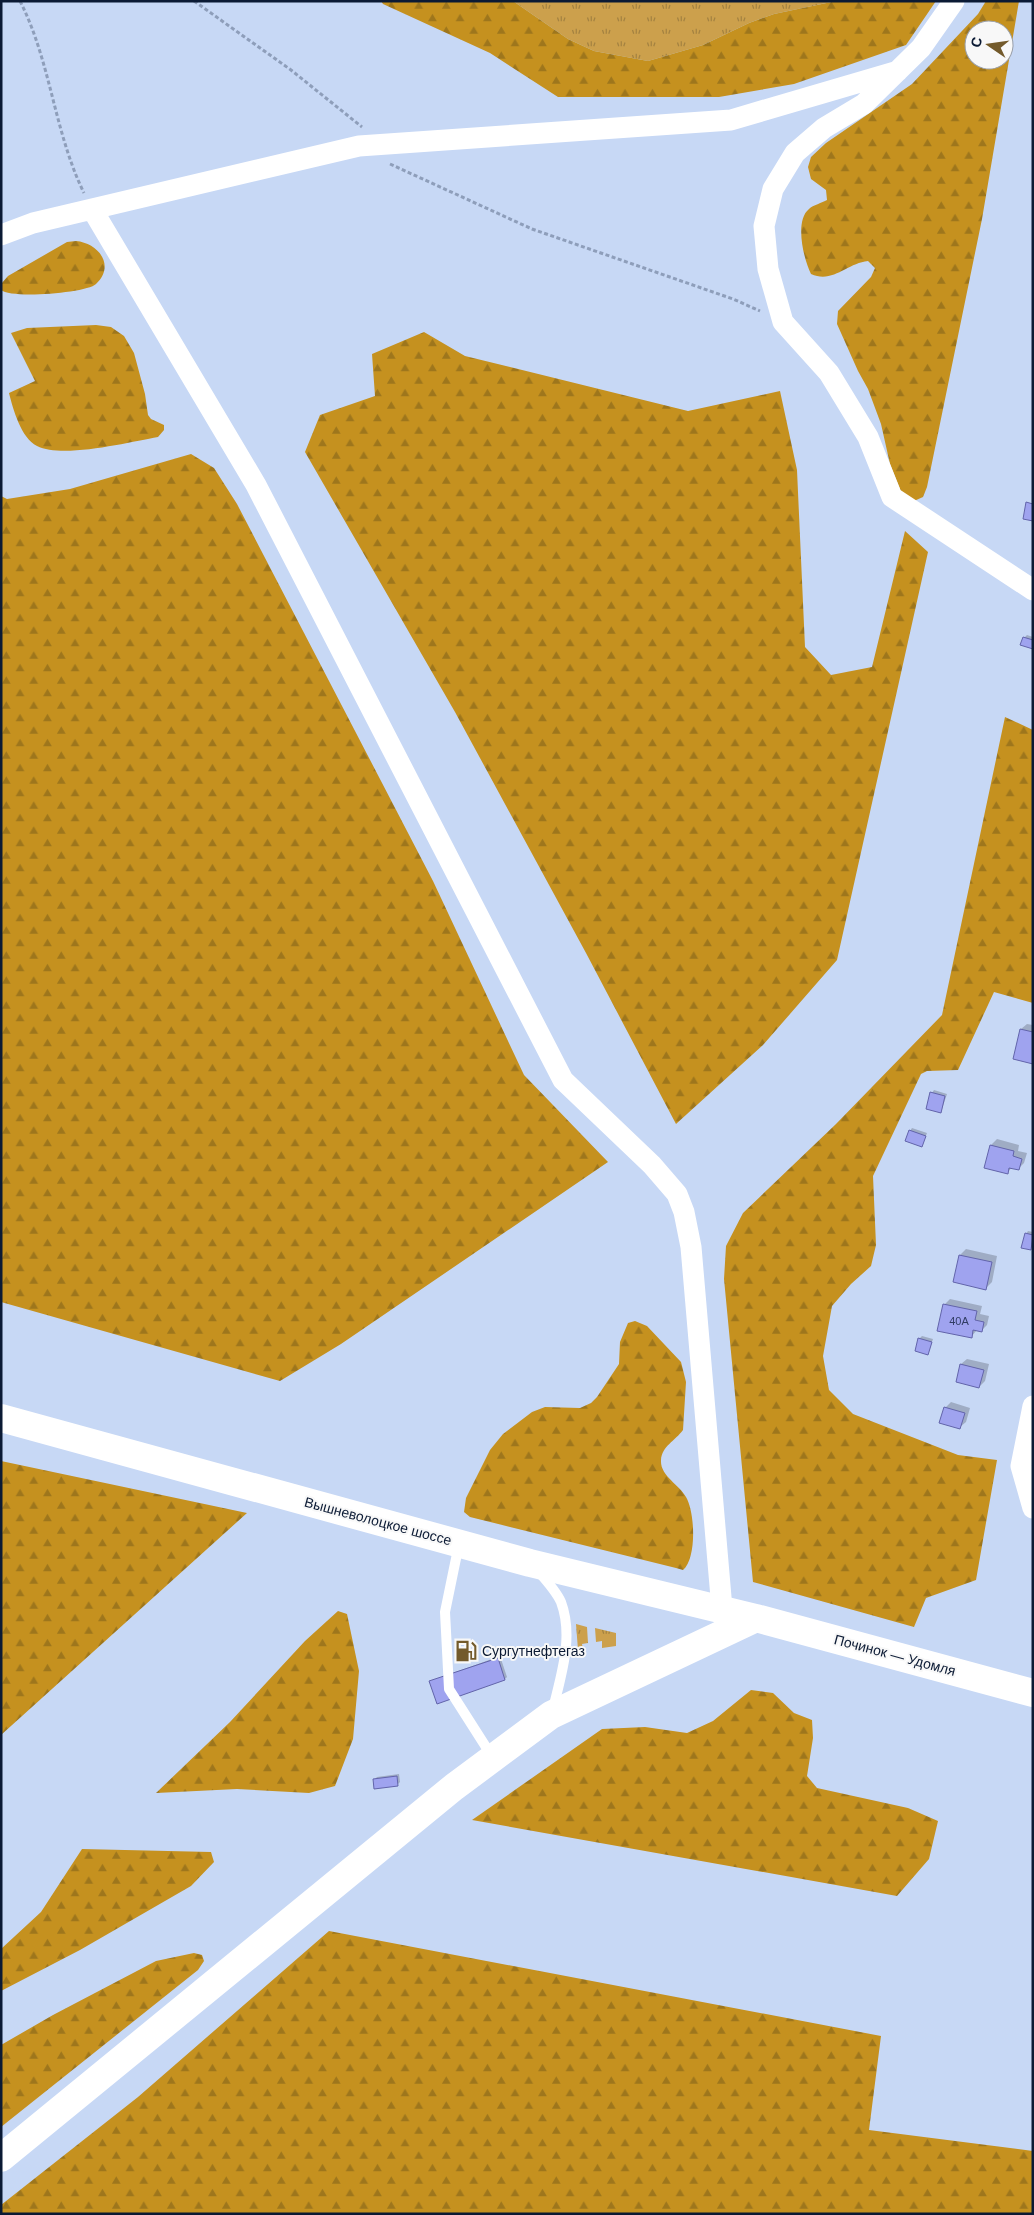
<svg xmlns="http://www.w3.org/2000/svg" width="1034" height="2215" font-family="Helvetica,sans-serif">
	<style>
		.grass { fill: url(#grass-tufts) }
		.forest { fill: url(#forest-firs); fill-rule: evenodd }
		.shadow { fill: #0003 }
		.building { fill: #9fa3ef; stroke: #6264aa }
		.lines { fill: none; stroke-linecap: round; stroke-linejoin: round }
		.path { stroke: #8e9eba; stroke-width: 3; stroke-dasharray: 4 2.5; stroke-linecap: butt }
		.lane { stroke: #fff; stroke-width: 10 }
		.street { stroke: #fff; stroke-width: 21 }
		.secondary { stroke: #fff; stroke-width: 28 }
		.labels { text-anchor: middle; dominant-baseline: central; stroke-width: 4; stroke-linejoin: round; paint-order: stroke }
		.number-label { font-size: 11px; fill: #303c63 }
		.street-label { font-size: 14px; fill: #0b1a34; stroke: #f8f8f8 }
		.poi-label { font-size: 14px; fill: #0b1a34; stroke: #f8f8f8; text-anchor: start }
	</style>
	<defs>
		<pattern id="grass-tufts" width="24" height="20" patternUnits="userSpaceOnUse" patternTransform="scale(1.25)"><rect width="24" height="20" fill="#cca04c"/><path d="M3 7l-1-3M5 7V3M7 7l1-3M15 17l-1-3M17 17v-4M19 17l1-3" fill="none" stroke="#a48240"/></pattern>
		<pattern id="forest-firs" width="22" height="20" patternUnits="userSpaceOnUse" patternTransform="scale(1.25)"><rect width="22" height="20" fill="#c5911f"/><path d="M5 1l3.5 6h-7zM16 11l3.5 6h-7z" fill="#9e761c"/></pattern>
	</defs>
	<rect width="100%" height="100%" fill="#c7d8f5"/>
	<!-- grass -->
	<path class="grass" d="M513 1H836L774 14 749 23 703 45 648 61 594 51 568 39Z
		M576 1624 587 1627 588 1643 582 1644 583 1649 578 1650Z
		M595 1628 616 1633V1646L602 1648V1641L596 1642Z"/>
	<!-- forest -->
	<path class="forest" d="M381 1H513L568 39 594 51 648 61 703 45 749 23 774 14 836 1H936L906 45 794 84 719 97H558L490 53 383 4Z
		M986 1H1019L982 219 927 487 923 497 914 501 904 499 890 464 881 424 868 389 858 371 837 324 838 311 871 277 875 268 868 261C847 263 833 284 811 274 804 260 794 221 809 209 813 205 822 203 827 200L826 190 811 179 808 167 811 157 826 143 912 84 978 14ZM974 30H1004V60H974Z
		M76 241C98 243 116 265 96 284 87 293 11 299 1 290V284L8 276 67 242Z
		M96 325 111 327 124 336 134 353 145 394 148 415 151 419 164 425V430L158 437C129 442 63 459 37 446 21 438 13 409 9 393L35 381 11 333 27 328Z
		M424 332 465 356 688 411 780 391 797 470 805 647 831 675 872 667 905 531 928 552 837 960 763 1045 676 1124 586 953 455 712 305 452 320 415 375 396 372 354Z
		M191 454 214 468 237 504 433 881 524 1075 608 1162 341 1344 280 1381 1 1302V496L7 499 70 489Z
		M1005 717 1033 730V1003L994 992 958 1070 927 1071 921 1074 873 1176 876 1245 871 1266 851 1284 832 1306 823 1356 829 1390 853 1414 958 1455 997 1460 976 1580 926 1598 914 1627 753 1582 724 1279 726 1246 743 1213 836 1124 942 1015Z
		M635 1321 647 1326 681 1362 686 1382 683 1430C675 1441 662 1446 661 1460 660 1476 679 1484 686 1497 695 1512 697 1558 683 1570L676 1568 470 1517 464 1512 466 1498 490 1450 503 1434 532 1412 545 1407 580 1408 591 1403 597 1397 619 1364 620 1342 628 1323Z
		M1 1461 247 1513 1 1735Z
		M338 1611 347 1614 359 1671 353 1739 335 1786 309 1793 237 1789 156 1793 230 1722 305 1641Z
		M751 1690 773 1693 794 1713 812 1720 813 1738 807 1776 817 1788 908 1808 938 1821 929 1859 897 1896 472 1820 602 1729 645 1727 687 1733 713 1721Z
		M82 1849 211 1852 214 1862 191 1886 80 1950 1 1991V1949L41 1912Z
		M329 1931 881 2036 869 2130 1033 2151V2214H1V2205L138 2097Z
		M194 1953 202 1955 204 1961 198 1970 1 2127V2045L53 2015 156 1961Z"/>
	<!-- shadow -->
	<path class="shadow" d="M1027 635 1033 637V648L1024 638Z
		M1027 1024 1033 1025V1062L1021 1029Z
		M934 1090 947 1094 941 1112 932 1093Z
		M912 1128 927 1133 922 1146 910 1131Z
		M997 1139 1019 1145 1018 1151 1027 1153 1024 1163 1018 1169 1012 1167 1008 1172 986 1167 991 1145Z
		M1028 1231 1033 1232V1246L1030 1249 1026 1234Z
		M966 1249 997 1256 992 1282 986 1288 954 1281 960 1255Z
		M950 1299 982 1306 980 1314 989 1316 987 1325 981 1331 977 1330 971 1337 944 1305Z
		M922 1336 933 1339 928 1353 919 1339Z
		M967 1359 989 1364 985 1381 979 1387 961 1364Z
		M951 1402 970 1408 966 1422 960 1427 945 1408Z
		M500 1656 507 1677 505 1679 431 1681Z
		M399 1774 400 1782 398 1784 374 1780 377 1777Z"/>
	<!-- building -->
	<path class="building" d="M1026 502 1033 504V521L1023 519Z
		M1023 637 1033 640V649L1020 645Z
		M1020 1029 1033 1032V1064L1013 1059Z
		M930 1092 945 1096 941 1113 926 1109Z
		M909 1130 926 1136 922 1147 905 1141Z
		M990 1145 1014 1151 1013 1156 1022 1159 1019 1170 1009 1168 1008 1174 984 1168Z
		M1025 1233 1033 1235 1031 1250 1021 1248Z
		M959 1255 992 1262 986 1290 953 1282Z
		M943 1304 977 1311 975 1320 984 1322 982 1332 973 1330 972 1338 937 1331Z
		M918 1338 932 1342 928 1355 915 1351Z
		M960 1364 984 1370 979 1388 956 1382Z
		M944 1407 965 1413 960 1429 939 1423Z
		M498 1658 505 1680 437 1704 429 1681Z
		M397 1776 398 1786 374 1789 373 1779Z"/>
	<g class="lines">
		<!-- path -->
		<path class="path" d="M20 1C51 62 54 132 84 193
			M194 1 291 70 362 127
			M390 164 532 229 733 299 760 311"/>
		<!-- lane -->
		<path class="lane" d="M459 1544 445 1612 449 1689 493 1758
			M538 1571C546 1580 556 1591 561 1602 574 1637 561 1675 553 1709"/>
		<!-- street -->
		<path class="street" d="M954 1 921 48 864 104 824 128 795 153 773 189 764 226 768 269 783 322 829 373 868 437 892 497 1033 590
			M92 209 256 485 563 1080 652 1165 677 1194 684 1212 691 1247 722 1609
			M1 235 33 223 359 146 731 120 898 71
			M1033 1406 1021 1466 1033 1508"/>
		<!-- secondary -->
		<path class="secondary" d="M1 1418 530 1563 756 1618 1033 1693
			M1 2158 454 1787 551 1715 756 1618"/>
	</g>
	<!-- icons -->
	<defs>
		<g id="fuel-bare" transform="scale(1.725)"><path d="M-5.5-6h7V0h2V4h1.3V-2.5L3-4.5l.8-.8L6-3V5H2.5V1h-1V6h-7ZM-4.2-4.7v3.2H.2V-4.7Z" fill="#735a2b" stroke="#f8f8f8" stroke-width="2.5" paint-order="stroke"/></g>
	</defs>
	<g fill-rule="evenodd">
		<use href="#fuel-bare" x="466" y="1651"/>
	</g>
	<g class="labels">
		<!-- number labels -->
		<g class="number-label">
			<text x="959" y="1321">40А</text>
		</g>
		<!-- street labels -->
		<g class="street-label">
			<text transform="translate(378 1521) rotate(15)">Вышневолоцкое шоссе</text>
			<text transform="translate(895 1655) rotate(15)">Починок — Удомля</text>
		</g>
		<!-- poi labels -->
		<g class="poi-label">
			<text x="482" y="1651">Сургутнефтегаз</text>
		</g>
	</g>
	<!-- border -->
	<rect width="1034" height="2215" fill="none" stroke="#0b1a34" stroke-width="5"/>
	<!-- north arrow -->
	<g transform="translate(989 45) rotate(283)"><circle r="24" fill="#f8f8f8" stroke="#999faa"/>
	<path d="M0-4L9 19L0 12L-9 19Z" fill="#735a2b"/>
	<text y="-8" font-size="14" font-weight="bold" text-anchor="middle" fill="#0b1a34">С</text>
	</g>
</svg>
